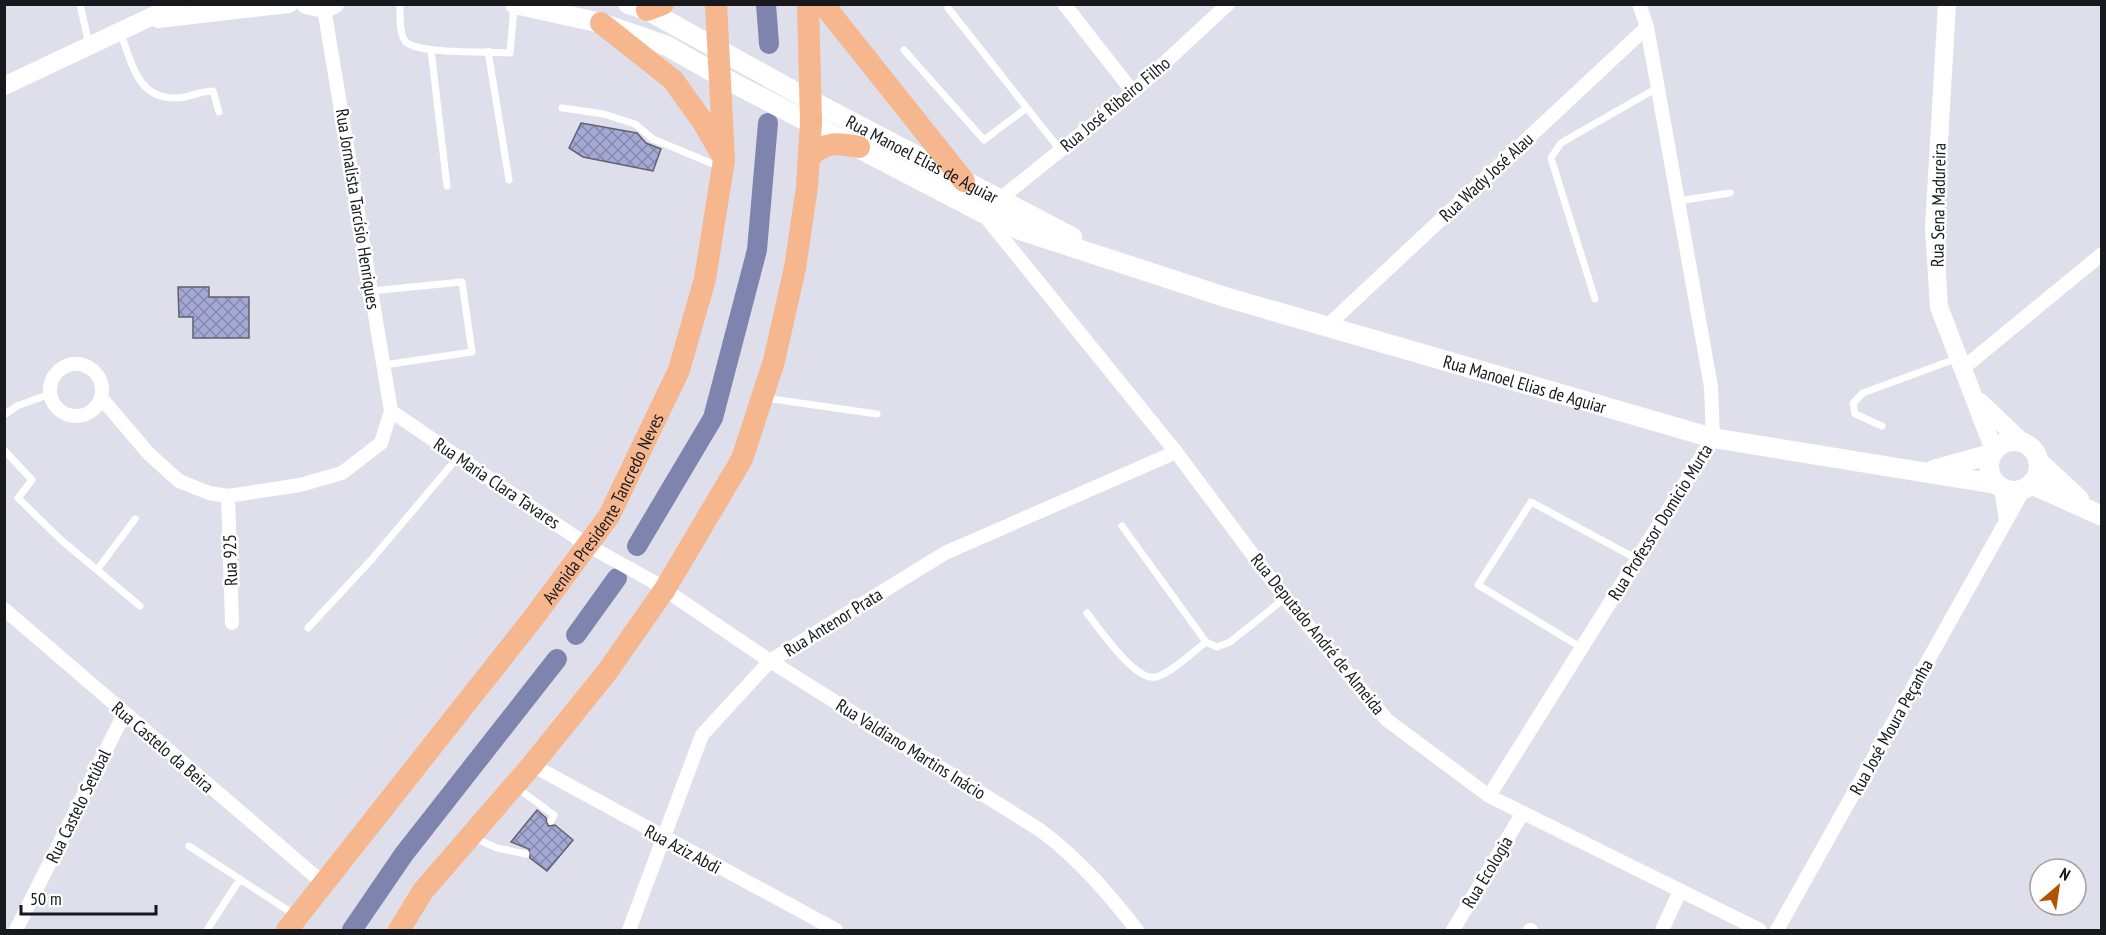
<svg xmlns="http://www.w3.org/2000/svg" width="2106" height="935" font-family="'PT Sans Narrow',sans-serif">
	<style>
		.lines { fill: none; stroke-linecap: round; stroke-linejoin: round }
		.canal { stroke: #7f84af; stroke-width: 20 }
		.building { fill: url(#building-cross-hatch); stroke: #61626b; stroke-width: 1.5 }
		.service { stroke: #fff; stroke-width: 7 }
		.minor { stroke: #fff; stroke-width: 14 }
		.tertiary { stroke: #fff; stroke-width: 18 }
		.secondary { stroke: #fff; stroke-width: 20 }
		.primary { stroke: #f6b68e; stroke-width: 22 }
		.labels { text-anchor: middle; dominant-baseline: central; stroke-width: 5; stroke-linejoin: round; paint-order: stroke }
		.street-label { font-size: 18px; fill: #18191c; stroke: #fff }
	</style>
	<defs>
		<pattern id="building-cross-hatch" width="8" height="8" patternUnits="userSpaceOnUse" patternTransform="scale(1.5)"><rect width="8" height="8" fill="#a3a8d5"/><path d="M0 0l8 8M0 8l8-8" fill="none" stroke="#8488ac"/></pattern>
	</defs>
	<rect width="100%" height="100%" fill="#dedfea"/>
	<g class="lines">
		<!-- canal -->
		<path class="canal" d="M766 4 769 44
			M637 546 713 418 757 250 768 123
			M576 635 617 578
			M352 930 404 854 557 659"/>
	</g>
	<!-- building -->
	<path class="building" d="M581 123 637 133 646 143 661 149 653 171 583 157 569 148Z
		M178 287H209V297H249V338H193V317H179Z
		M537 810 546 818 548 826 555 825 573 840 547 871 530 858 529 849 511 842Z"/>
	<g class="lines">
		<!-- service -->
		<path class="service" d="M80 4 89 45
			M400 4C400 15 399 33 405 41 416 55 490 51 510 53L514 7
			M948 8 1061 151
			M120 32C132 61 136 99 176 98 188 98 200 91 213 91L219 112
			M431 50 447 186
			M904 50 984 140 1025 109
			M488 51 509 180
			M562 108 604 114 635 124 653 139 720 167
			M1678 201 1730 193
			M371 291 462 282 472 352 384 365
			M1595 299 1551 158 1561 143 1657 88
			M765 398 877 414
			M4 415 17 406 50 394
			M1882 426 1855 414 1853 403 1863 393 1958 358
			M4 450 32 480 18 498 60 539 140 606
			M1122 526 1206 642 1217 647 1230 642 1285 598
			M97 570 135 519
			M1087 613C1099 628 1135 682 1156 677 1170 674 1194 651 1206 642
			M308 628 372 559 458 457
			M1582 648 1478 585 1531 502 1637 559
			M516 787 554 815 551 821
			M474 838 497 848 526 854
			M189 846 295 915
			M207 930 240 879"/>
		<!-- minor -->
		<path class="minor" d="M1064 4 1133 92
			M1000 199 1133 92 1228 4
			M985 216 1176 452 1285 598 1387 720 1489 796 1760 930
			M1326 327 1647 27
			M50 390a26 26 0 1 1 52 0a26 26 0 1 1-52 0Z
			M1962 369 2102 254
			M102 399 149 454 179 481 209 493 228 496 300 485 342 473 381 443 391 411 324 8
			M391 411 587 545 652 581 770 661 1040 830C1079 859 1107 892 1137 930
			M2001 488 2006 521
			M228 496 232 623
			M4 609 323 883
			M532 765 836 930
			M1489 796 1713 438 1711 387 1647 27 1639 4
			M16 930 124 714
			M629 930 702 735 770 661 945 553 1176 452
			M1453 930 1522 814
			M1530 930H1531
			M1662 930 1680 891
			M1777 930 2024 489"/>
		<!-- tertiary -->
		<path class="tertiary" d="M1947 4 1934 228 1939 307 1994 450
			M158 19 289 4
			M4 86 178 4
			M1980 402 2023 443"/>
		<!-- secondary -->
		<g class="secondary">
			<path d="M306 4 324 8 334 4"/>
			<path id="s1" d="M515 4 601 23 667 46 720 76 981 212 1020 230 1225 297 1713 438 1996 484"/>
			<path id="s2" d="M628 4 647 10 810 100 1072 237"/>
			<circle cx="2014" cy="466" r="25"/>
			<path d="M2038 461 2079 499"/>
			<path d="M1934 470 1991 454"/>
			<path d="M2031 484 2102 516"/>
		</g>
		<!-- primary -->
		<g class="primary">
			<path d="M823 4 964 181"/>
			<path d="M647 10 663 4"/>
			<path d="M601 23 673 80 703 122 722 155"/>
			<path d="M809 158C824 141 838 143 859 147"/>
			<path id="s3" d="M287 930 534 617 609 516 679 370 705 279 724 160 716 4"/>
			<path d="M399 930 423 891 532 765 607 672 665 589 742 459 774 361 795 268 807 187 811 122 808 4"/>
		</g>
	</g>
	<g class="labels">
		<!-- street labels -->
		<g class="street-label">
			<text transform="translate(1115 104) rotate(-40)">Rua José Ribeiro Filho</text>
			<text stroke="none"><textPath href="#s2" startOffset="333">Rua Manoel Elias de Aguiar</textPath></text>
			<text transform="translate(1486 177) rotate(-43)">Rua Wady José Alau</text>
			<text transform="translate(1938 205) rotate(-89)">Rua Sena Madureira</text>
			<text transform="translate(358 209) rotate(81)">Rua Jornalista Tarcísio Henriques</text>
			<text stroke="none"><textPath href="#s1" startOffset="1084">Rua Manoel Elias de Aguiar</textPath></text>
			<text transform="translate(497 483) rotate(34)">Rua Maria Clara Tavares</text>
			<text stroke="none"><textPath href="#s3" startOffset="528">Avenida Presidente Tancredo Neves</textPath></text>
			<text transform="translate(1660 522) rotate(-58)">Rua Professor Domicio Murta</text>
			<text transform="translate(230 560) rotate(-92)">Rua 925</text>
			<text transform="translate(833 622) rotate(-32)">Rua Antenor Prata</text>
			<text transform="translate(1318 634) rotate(51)">Rua Deputado André de Almeida</text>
			<text transform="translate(1891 727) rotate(-61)">Rua José Moura Peçanha</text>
			<text transform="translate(163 747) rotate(41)">Rua Castelo da Beira</text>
			<text transform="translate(911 749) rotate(32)">Rua Valdiano Martins Inácio</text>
			<text transform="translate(78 806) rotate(-64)">Rua Castelo Setúbal</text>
			<text transform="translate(683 849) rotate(28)">Rua Aziz Abdi</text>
			<text transform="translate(1487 872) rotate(-59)">Rua Ecologia</text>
		</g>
	</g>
	<!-- border -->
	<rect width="2106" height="935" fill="none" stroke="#18191c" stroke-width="12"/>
	<!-- north arrow -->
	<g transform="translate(2058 887) rotate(29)"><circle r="28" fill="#ffffff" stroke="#a3a3a4" stroke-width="1.5"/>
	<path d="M0-4.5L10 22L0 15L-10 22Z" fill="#b15300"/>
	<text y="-9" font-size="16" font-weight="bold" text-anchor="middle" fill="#18191c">N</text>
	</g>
	<!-- scale -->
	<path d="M21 905v9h135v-9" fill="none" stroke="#18191c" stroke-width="3"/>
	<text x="30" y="905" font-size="18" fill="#18191c" stroke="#ffffff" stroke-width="4.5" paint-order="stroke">50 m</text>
</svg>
